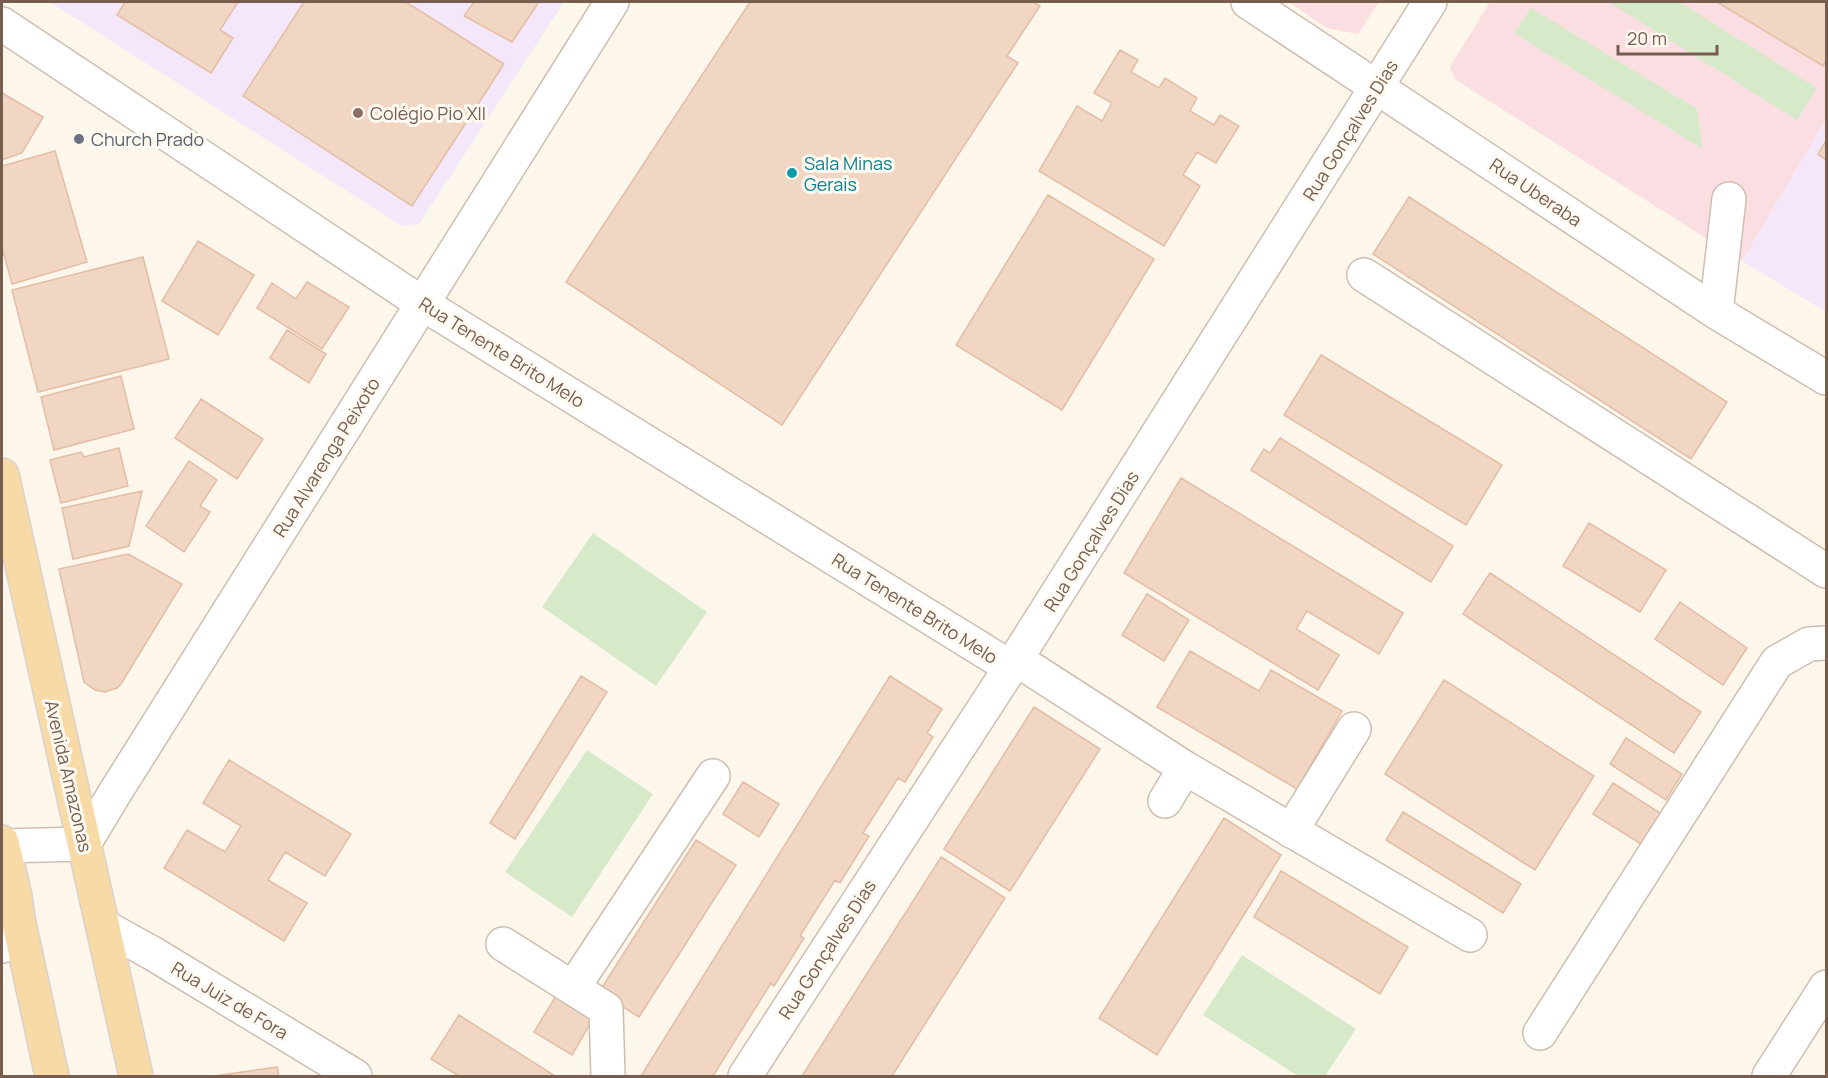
<svg xmlns="http://www.w3.org/2000/svg" width="1828" height="1078" font-family="Manrope,sans-serif">
	<style>
		.education { fill: #f3e7f9 }
		.medical { fill: #fadee1 }
		.green { fill: #d6eac9 }
		.building { fill: #f1d6c3; stroke: #e3bda4; stroke-width: 1.5 }
		.lines { fill: none; stroke-linecap: round; stroke-linejoin: round }
		.minor-casing { stroke: #cfbeb0; stroke-width: 36 }
		.major-casing { stroke: #d9d2cd; stroke-width: 36 }
		.minor { stroke: #fff; stroke-width: 33 }
		.major { stroke: #f8daa6; stroke-width: 33 }
		.education-dot { fill: #8d6e63; stroke: #fffaf1; stroke-width: 2 }
		.worship-dot { fill: #6b7280; stroke: #fffaf1; stroke-width: 2 }
		.culture-dot { fill: #0f9aa8; stroke: #fffaf1; stroke-width: 2 }
		.labels { text-anchor: middle; dominant-baseline: central; stroke-width: 6; stroke-linejoin: round; paint-order: stroke }
		.education-label { font-size: 18px; fill: #785e54; stroke: #fffaf1; text-anchor: start }
		.street-label { font-size: 18px; fill: #775d4e; stroke: #fffaf1 }
		.worship-label { font-size: 18px; fill: #5b616d; stroke: #fffaf1; text-anchor: start }
		.culture-label { font-size: 18px; fill: #0d838f; stroke: #fffaf1; text-anchor: start }
	</style>
	<rect width="100%" height="100%" fill="#fcf6eb"/>
	<!-- education -->
	<path class="education" d="M50 2H564L419 224 402 226Z
		M1826 119V312L1742 261Z"/>
	<!-- medical -->
	<path class="medical" d="M1289 2H1379L1358 34 1327 28Z
		M1490 2H1826V119L1742 261 1456 80 1450 67Z"/>
	<!-- green -->
	<path class="green" d="M1609 2H1679L1817 88 1797 120Z
		M1531 8 1697 109 1703 149 1514 33Z
		M593 533 707 612 656 686 542 607Z
		M587 750 653 794 572 917 505 872Z
		M1242 955 1356 1029 1325 1076H1298L1203 1015Z"/>
	<!-- building -->
	<path class="building" d="M125 2H238L220 30 233 38 211 73 117 15Z
		M304 2H406L504 64 412 206 243 96Z
		M474 2H539L512 42 464 16Z
		M750 2H1033L1040 6 1007 56 1018 63 782 425 566 282Z
		M1717 2H1826V61L1823 66Z
		M1120 50 1138 60 1131 72 1159 88 1165 78 1197 98 1190 111 1214 125 1220 115 1239 126 1216 163 1197 152 1183 175 1200 186 1164 246 1039 171 1077 106 1102 121 1112 103 1094 93Z
		M2 93 43 117 22 153 2 160Z
		M1826 141V160L1818 154Z
		M55 151 87 262 12 284 2 247V166Z
		M1048 195 1154 259 1062 410 956 345Z
		M1409 197 1727 402 1691 459 1373 254Z
		M198 241 254 275 218 335 162 301Z
		M143 257 169 359 38 392 12 290Z
		M307 282 349 307 322 349 257 308 272 283 296 299Z
		M287 330 326 354 309 383 270 358Z
		M1321 355 1502 465 1466 525 1284 415Z
		M121 376 134 429 54 450 41 397Z
		M201 399 263 439 237 479 175 438Z
		M1280 438 1453 546 1431 582 1251 470 1264 449 1270 453Z
		M119 448 128 486 61 503 50 460 81 452 84 457Z
		M189 461 217 480 200 506 210 512 184 552 146 526Z
		M1181 478 1403 613 1379 654 1307 611 1296 629 1339 655 1318 690 1124 573Z
		M142 491 129 546 73 559 62 508Z
		M1589 523 1666 570 1640 612 1563 566Z
		M128 554 182 584 121 684 117 688 105 692 95 690 84 682 59 569Z
		M1490 573 1701 712 1674 753 1463 614Z
		M1147 594 1189 620 1164 661 1122 635Z
		M1680 602 1747 648 1723 685 1655 639Z
		M1190 651 1259 691 1271 670 1342 711 1297 789 1157 707Z
		M581 676 607 692 515 839 490 823Z
		M890 676 942 709 927 733 933 737 905 782 898 778 863 833 869 836 840 883 835 880 800 936 804 938 774 986 771 983 713 1076H641Z
		M1444 680 1594 776 1535 870 1385 774Z
		M1034 707 1100 749 1010 891 944 849Z
		M1626 738 1682 774 1666 800 1610 764Z
		M229 760 351 834 325 876 285 852 268 880 307 903 284 941 164 868 187 830 225 852 241 826 203 803Z
		M743 782 779 804 759 837 723 814Z
		M1613 783 1660 813 1641 844 1593 814Z
		M1403 812 1521 884 1503 913 1386 840Z
		M1224 818 1281 855 1157 1055 1099 1018Z
		M696 840 736 865 639 1017 599 992Z
		M941 857 1005 898 892 1076H802Z
		M1281 871 1408 947 1380 994 1254 917Z
		M559 991 596 1014 572 1055 534 1032Z
		M459 1015 555 1076H459L431 1059Z
		M277 1067 279 1076H215Z"/>
	<g class="lines">
		<!-- minor casing -->
		<g class="minor-casing">
			<path id="minor" d="M1248 2 1716 312 1826 378
				M2 24 423 304 1010 667
				M1364 275 1826 571
				M1716 312 1729 199
				M1016 659 1185 768 1470 935
				M1165 801 1185 768
				M1291 831 1354 729
				M2 846 84 844 116 791 612 2
				M103 926 152 953 355 1076
				M503 944 606 1009 608 1076
				M2 946 18 919
				M573 988 713 776
				M1540 1033 1777 662 1809 644 1826 643
				M745 1076 1016 659 1430 2
				M1769 1076 1826 987"/>
		</g>
		<!-- major casing -->
		<g class="major-casing">
			<path id="major" d="M2 475 136 1076
				M2 842 15 896 18 919 52 1076"/>
		</g>
		<!-- minor -->
		<use href="#minor" class="minor"/>
		<!-- major -->
		<use href="#major" class="major"/>
	</g>
	<!-- markers -->
	<circle class="education-dot" cx="358" cy="113" r="6"/>
	<circle class="worship-dot" cx="79" cy="139" r="6"/>
	<circle class="culture-dot" cx="792" cy="173" r="6"/>
	<g class="labels">
		<!-- education labels -->
		<g class="education-label">
			<text x="370" y="113">Colégio Pio XII</text>
		</g>
		<!-- street labels -->
		<g class="street-label">
			<text transform="translate(1350 130) rotate(-58)">Rua Gonçalves Dias</text>
			<text transform="translate(1536 192) rotate(34)">Rua Uberaba</text>
			<text transform="translate(502 352) rotate(32)">Rua Tenente Brito Melo</text>
			<text transform="translate(326 457) rotate(-58)">Rua Alvarenga Peixoto</text>
			<text transform="translate(1091 541) rotate(-58)">Rua Gonçalves Dias</text>
			<text transform="translate(915 608) rotate(32)">Rua Tenente Brito Melo</text>
			<text transform="translate(69 776) rotate(77)">Avenida Amazonas</text>
			<text transform="translate(827 949) rotate(-57)">Rua Gonçalves Dias</text>
			<text transform="translate(230 1000) rotate(31)">Rua Juiz de Fora</text>
		</g>
		<!-- worship labels -->
		<g class="worship-label">
			<text x="91" y="139">Church Prado</text>
		</g>
		<!-- culture labels -->
		<g class="culture-label">
			<text x="804" y="163">Sala Minas<tspan x="804" dy="21">Gerais</tspan></text>
		</g>
	</g>
	<!-- border -->
	<rect width="1828" height="1078" fill="none" stroke="#775d4e" stroke-width="6"/>
	<!-- scale -->
	<path d="M1618 45v9h99v-9" fill="none" stroke="#775d4e" stroke-width="3"/>
	<text x="1627" y="45" font-size="18" fill="#775d4e" stroke="#fffaf1" stroke-width="4.5" paint-order="stroke">20 m</text>
</svg>
